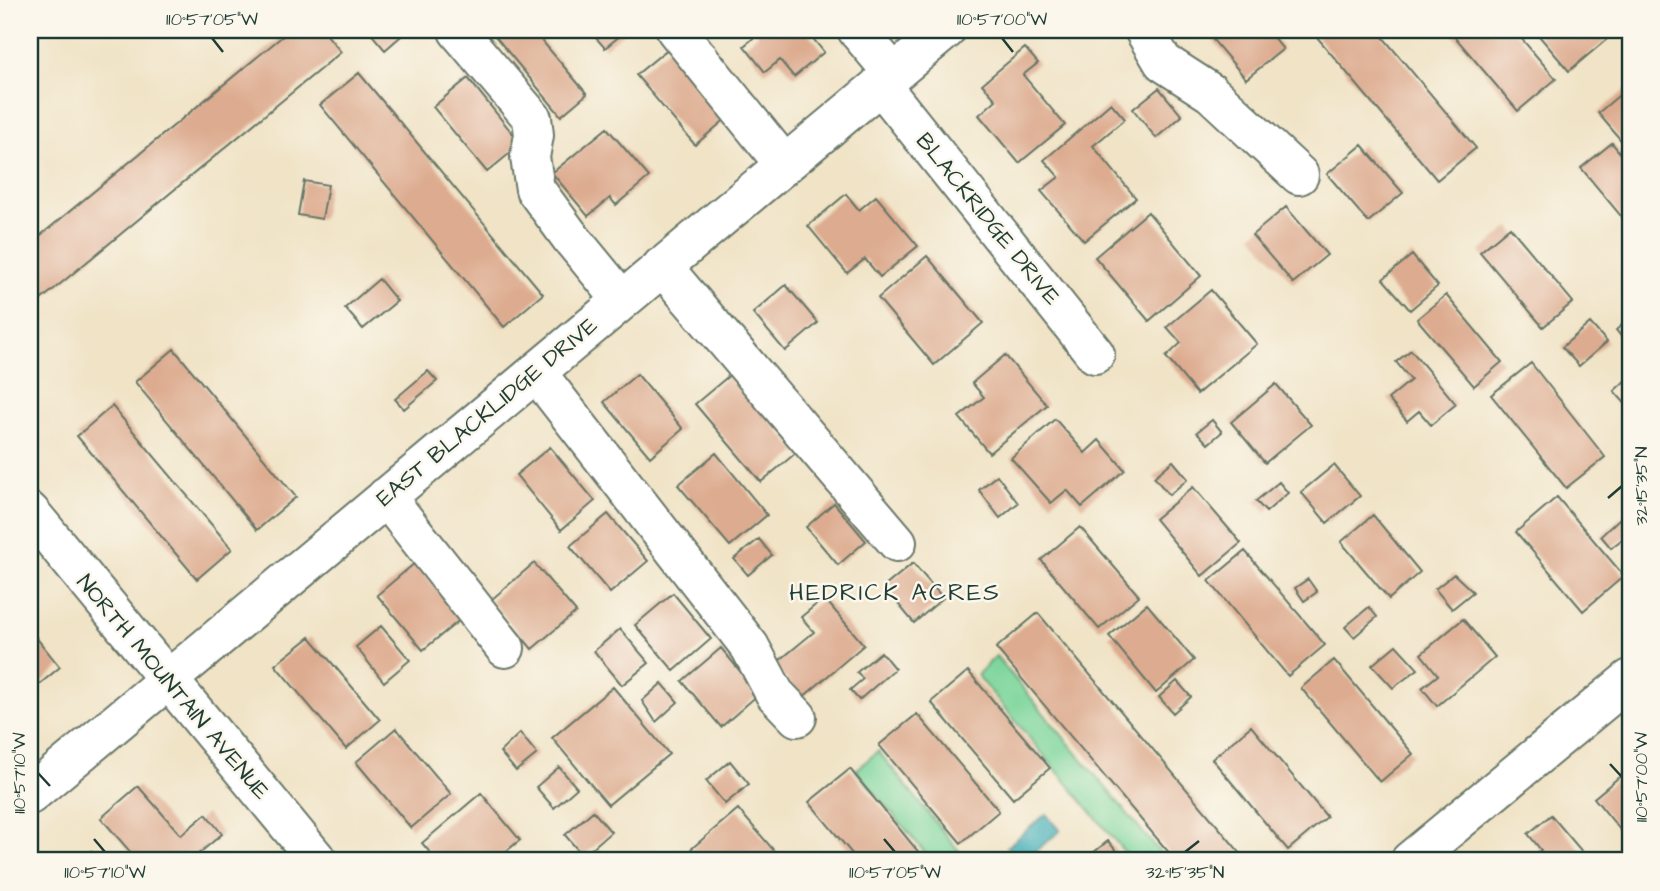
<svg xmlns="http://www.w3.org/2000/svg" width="1660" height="891" font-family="'Architects Daughter',sans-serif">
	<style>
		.green { fill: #7bd59b; stroke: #4d8968; stroke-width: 2 }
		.water { fill: #3aabb6; stroke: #2c7475; stroke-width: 2 }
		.building { fill: #ddab8f }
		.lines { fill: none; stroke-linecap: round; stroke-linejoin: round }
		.minor-casing { stroke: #687767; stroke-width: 42 }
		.minor { stroke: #fff; stroke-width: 38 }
		.ticks { fill: none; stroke: #1f3d34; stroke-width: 2.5 }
		.labels { text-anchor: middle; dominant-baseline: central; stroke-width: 5; stroke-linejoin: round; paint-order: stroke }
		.street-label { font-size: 23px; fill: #1f3d34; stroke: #fbf7ec }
		.neighbourhood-label { font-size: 24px; letter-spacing: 2px; fill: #1f3d34; stroke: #fbf7ec }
		.neatline { fill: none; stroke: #1f3d34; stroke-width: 2.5 }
		.ticks-label { font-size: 18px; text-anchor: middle; fill: #1f3d34 }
	</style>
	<rect width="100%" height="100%" fill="#fbf7ec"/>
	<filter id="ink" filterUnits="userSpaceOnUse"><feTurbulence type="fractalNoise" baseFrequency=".0143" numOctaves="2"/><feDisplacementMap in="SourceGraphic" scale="14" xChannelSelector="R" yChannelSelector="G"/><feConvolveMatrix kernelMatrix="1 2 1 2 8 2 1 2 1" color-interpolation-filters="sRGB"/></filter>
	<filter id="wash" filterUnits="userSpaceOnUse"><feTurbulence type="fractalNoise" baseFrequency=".00686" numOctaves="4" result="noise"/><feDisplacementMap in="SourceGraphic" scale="28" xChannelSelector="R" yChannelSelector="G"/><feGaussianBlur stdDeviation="1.57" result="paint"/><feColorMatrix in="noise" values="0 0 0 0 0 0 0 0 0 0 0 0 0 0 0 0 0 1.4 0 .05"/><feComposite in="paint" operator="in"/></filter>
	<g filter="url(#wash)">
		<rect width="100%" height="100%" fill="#f0e3c6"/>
		<!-- green -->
		<path class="green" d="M996 656 1167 861H1132L977 675Z
			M878 751 967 861H932L856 770Z"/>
		<!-- water -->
		<path class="water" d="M1046 814 1060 831 1023 861H1018L1007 847Z"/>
		<g id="blocks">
			<!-- building -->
			<path class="building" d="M290 30H323L341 52 30 309V244Z
				M368 30H408L385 50Z
				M503 30H533L587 94 561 116 495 36Z
				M589 30H627L605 48Z
				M754 30H806L824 52 794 77 780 60 765 72 744 46 758 34Z
				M1226 30H1267L1283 49 1246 79 1213 40Z
				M1311 30H1377L1476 148 1437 180Z
				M1449 30H1514L1556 79 1518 111Z
				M1534 30H1600L1607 39 1569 71Z
				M669 48 728 117 695 145 636 75Z
				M1025 48 1038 63 1023 75 1065 125 1019 163 979 115 996 100 982 84Z
				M359 73 543 294 504 327 320 105Z
				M468 78 521 144 487 172 433 107Z
				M1630 86V151L1598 113Z
				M1159 88 1182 116 1156 138 1133 109Z
				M1111 103 1125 119 1093 146 1136 198 1084 241 1041 191 1059 177 1044 160Z
				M607 128 649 177 616 205 610 198 588 216 552 173Z
				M1612 143 1630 165V227L1581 168Z
				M1362 145 1403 193 1368 222 1327 174Z
				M304 181 328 185 322 219 298 215Z
				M846 194 859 210 876 196 918 246 880 277 865 259 847 273 808 226Z
				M1286 207 1327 255 1293 283 1252 235Z
				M1148 212 1201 276 1149 321 1095 257Z
				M1510 227 1573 302 1543 327 1480 252Z
				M1412 255 1438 286 1410 310 1383 279Z
				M927 256 983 323 934 365 878 298Z
				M379 279 397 301 363 329 345 308Z
				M786 285 818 323 785 351 753 313Z
				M1211 290 1257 344 1197 394 1166 357 1181 343 1167 327Z
				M1446 295 1502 362 1474 386 1417 319Z
				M1630 318V347L1616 330Z
				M1590 323 1607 342 1579 366 1562 347Z
				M174 349 296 497 257 530 135 382Z
				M1411 350 1456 404 1431 425 1419 411 1407 421 1388 399 1411 380 1396 362Z
				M1005 355 1047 405 989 453 959 417 984 397 972 383Z
				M1531 363 1605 457 1566 488 1491 395Z
				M428 371 437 381 404 409 395 399Z
				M637 374 683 429 650 457 604 402Z
				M731 374 797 452 761 482 695 404Z
				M1630 376V409L1614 391Z
				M1276 384 1311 425 1265 463 1231 422Z
				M112 406 232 549 197 579 77 436Z
				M1055 419 1085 453 1099 440 1125 470 1082 507 1067 490 1051 503 1011 458Z
				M1212 420 1222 432 1208 444 1197 432Z
				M550 447 595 501 561 530 516 475Z
				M716 453 767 515 730 546 678 485Z
				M1173 461 1188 479 1169 495 1154 477Z
				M1334 465 1360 496 1327 523 1301 492Z
				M997 475 1018 503 1000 518 979 490Z
				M1279 482 1288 493 1266 512 1256 501Z
				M1193 487 1241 543 1202 576 1155 519Z
				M1557 497 1624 576 1583 611 1516 532Z
				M834 503 866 541 838 565 806 527Z
				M608 514 648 561 610 593 570 546Z
				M1373 515 1420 572 1389 599 1341 542Z
				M1621 517 1630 533 1611 548 1601 536Z
				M1080 527 1139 596 1099 629 1041 560Z
				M759 539 772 555 748 575 734 559Z
				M1245 551 1325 645 1288 676 1209 581Z
				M415 563 462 618 423 650 377 595Z
				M534 563 576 612 532 649 491 600Z
				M913 563 943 598 914 623 884 587Z
				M1454 574 1473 592 1452 609 1435 589Z
				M1308 579 1317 592 1304 601 1295 588Z
				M673 593 711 639 674 671 635 625Z
				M824 598 864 645 802 698 774 665 814 632 801 617Z
				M1147 604 1194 660 1156 693 1109 636Z
				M1369 607 1377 617 1354 637 1345 627Z
				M1038 613 1247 861H1176L996 648Z
				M1463 619 1495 657 1437 706 1422 688 1438 675 1421 654Z
				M381 626 410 660 384 682 356 647Z
				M620 629 649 663 622 685 594 651Z
				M30 630 60 667 30 692Z
				M310 637 380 720 346 749 275 665Z
				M1396 645 1418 669 1393 688 1372 665Z
				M721 648 759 694 721 727 682 681Z
				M881 652 895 669 859 700 850 690 863 679 857 672Z
				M1334 660 1413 754 1380 782 1301 688Z
				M968 671 1050 768 1013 799 931 702Z
				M1177 681 1191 697 1173 713 1159 697Z
				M662 683 678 702 656 722 642 701Z
				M613 687 669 754 608 805 552 738Z
				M917 714 999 811 961 843 879 745Z
				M1251 726 1327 817 1288 850 1212 759Z
				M396 728 451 794 411 828 356 762Z
				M520 733 537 754 516 771 500 752Z
				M730 761 749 784 725 804 706 781Z
				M559 767 577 788 554 808 536 787Z
				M1630 768V842L1594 798Z
				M850 769 926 861H858L809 802Z
				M138 786 181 835 206 814 222 834 190 861H138L101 818Z
				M481 793 520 840 494 861H437L422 843Z
				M738 809 783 861H701L691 849Z
				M593 811 611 832 583 856 565 835Z
				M1551 815 1590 861H1527L1541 850 1528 834Z
				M1108 841 1125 861H1083Z
				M91 851 100 861H80Z"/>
		</g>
	</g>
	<g filter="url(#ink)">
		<use href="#blocks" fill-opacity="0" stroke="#687767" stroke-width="2"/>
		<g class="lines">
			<!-- minor casing -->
			<g class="minor-casing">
				<path id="minor" d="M676 30 784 164
					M857 30 893 73
					M1144 30 1163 62 1211 93 1299 175
					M458 31 532 118 534 135 530 157 535 189 571 238 622 300
					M880 84 1095 354
					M662 266 897 542
					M536 372 750 647 775 694 797 717
					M386 497 505 648
					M30 512 318 861
					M30 795 946 30
					M1410 861 1630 679"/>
			</g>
			<!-- minor -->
			<use href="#minor" class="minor"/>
		</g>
	</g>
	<!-- ticks -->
	<path class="ticks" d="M212 38 223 52M1002 38 1013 52M1608 498 1622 486M1610 764 1622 777M38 773 50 786M94 839 105 852M884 839 895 852M1185 852 1199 841"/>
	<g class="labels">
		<!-- street labels -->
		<g class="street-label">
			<text transform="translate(988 219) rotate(51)">BLACKRIDGE DRIVE</text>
			<text transform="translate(487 412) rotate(-40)">EAST BLACKLIDGE DRIVE</text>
			<text transform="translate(173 687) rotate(50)">NORTH MOUNTAIN AVENUE</text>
		</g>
		<!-- neighbourhood labels -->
		<g class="neighbourhood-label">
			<text x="895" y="593">HEDRICK ACRES</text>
		</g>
	</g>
	<!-- margin -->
	<rect width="1660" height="891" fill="none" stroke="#fbf7ec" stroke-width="77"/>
	<rect x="38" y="38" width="1584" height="814" class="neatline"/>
	<g class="ticks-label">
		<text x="212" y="25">110°57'05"W</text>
		<text x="1002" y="25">110°57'00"W</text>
		<text transform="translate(1641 486) rotate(-90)" y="6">32°15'35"N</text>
		<text transform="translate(19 773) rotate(-90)" y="6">110°57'10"W</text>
		<text transform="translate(1641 777) rotate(-90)" y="6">110°57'00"W</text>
		<text x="105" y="878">110°57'10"W</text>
		<text x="895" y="878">110°57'05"W</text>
		<text x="1185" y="878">32°15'35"N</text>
	</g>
</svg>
